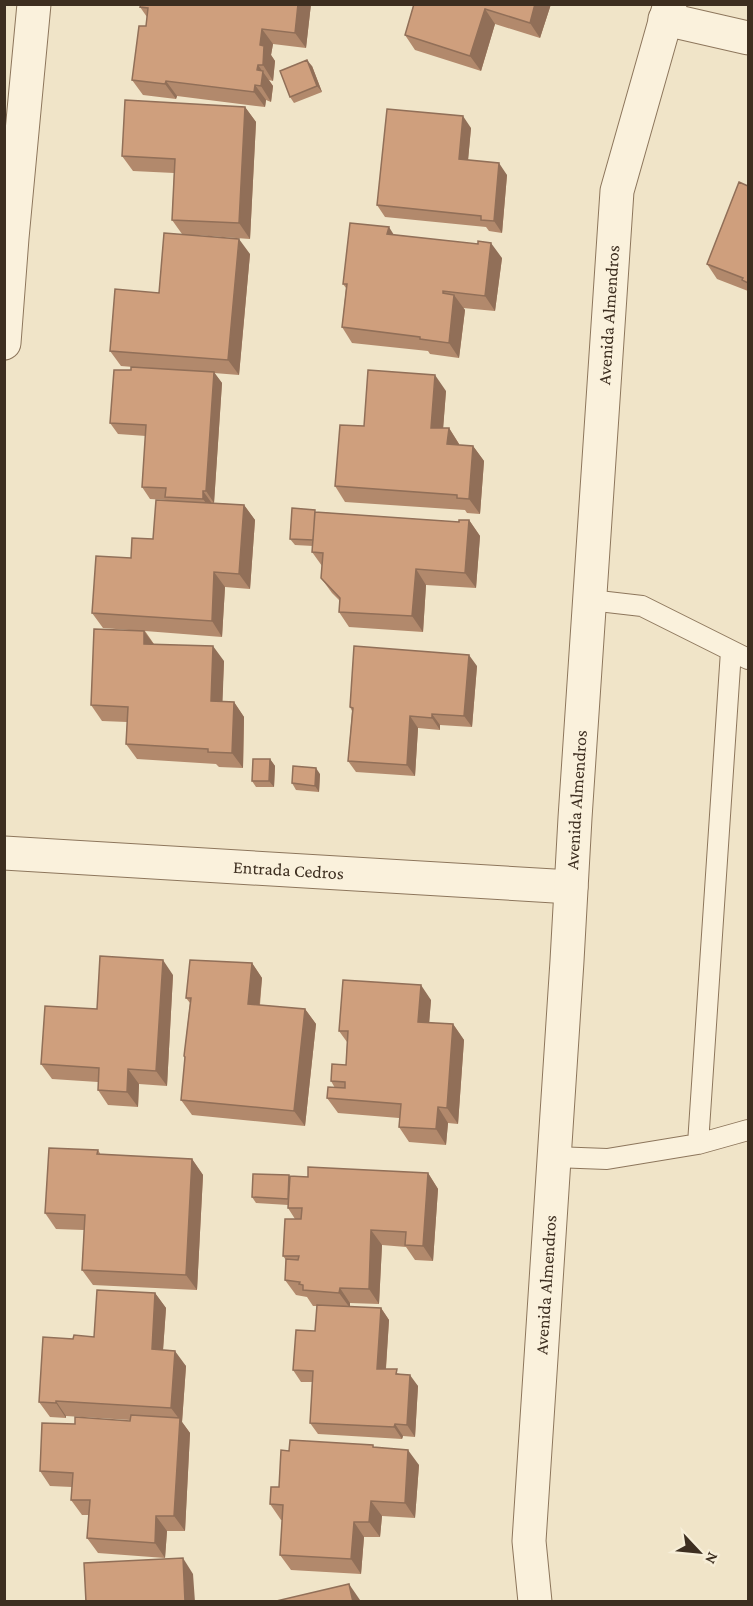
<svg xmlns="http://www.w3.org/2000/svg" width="753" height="1606" font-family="'Crimson Pro',serif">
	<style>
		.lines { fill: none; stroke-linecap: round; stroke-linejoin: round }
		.service-casing { stroke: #8d765c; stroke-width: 22 }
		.minor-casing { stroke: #8d765c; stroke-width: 35 }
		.service { stroke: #faf1dc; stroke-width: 20 }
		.minor { stroke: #faf1dc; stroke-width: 33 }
		.wall { fill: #b2896c }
		.shaded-wall { fill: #916f58 }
		.building { fill: #cf9f7d; stroke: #916f58; stroke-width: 1.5 }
		.labels { text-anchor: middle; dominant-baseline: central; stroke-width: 6; stroke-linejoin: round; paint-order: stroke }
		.street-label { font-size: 18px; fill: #3d2e20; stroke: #f7eed8 }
	</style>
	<rect width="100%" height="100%" fill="#f0e4c8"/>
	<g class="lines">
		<!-- service casing -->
		<g class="service-casing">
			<path id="service" d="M590 600 642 606 748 659
				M698 1144 731 651
				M554 1157 607 1159 698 1144 748 1130"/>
		</g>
		<!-- minor casing -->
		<g class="minor-casing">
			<g id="minor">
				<path d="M665 19 748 38"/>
				<path d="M4 343 12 238 34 4"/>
				<path id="s1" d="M4 853 571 887"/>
				<path id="s2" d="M535 1602 529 1541 567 961 575 818 617 191 670 4"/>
			</g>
		</g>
		<!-- service -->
		<use href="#service" class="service"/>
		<!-- minor -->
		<use href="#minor" class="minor"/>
	</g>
	<!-- wall -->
	<path class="wall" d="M311 4 306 48 273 44 271 55 275 61 273 81 269 80 273 86 271 102 266 100 265 107 177 96 176 99 143 95 132 80 146 26 147 17 140 7Z
		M414 4H551L540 38 495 24 481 71 415 50 405 35Z
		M312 66 322 92 294 103 290 97Z
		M245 107 256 122 250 239 195 235 250 254 239 375 214 373 222 383 214 503 244 505 255 520 250 589 225 587 222 637 145 631 154 644 224 661 222 702H234L244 717 243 768 219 767 216 764 137 759 126 744 127 722 102 721 91 705 129 630 103 628 92 613 131 558 153 539 168 500H167L150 499 142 487 146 436 118 434 110 423 131 370 145 368 121 366 110 351 159 293 182 234 172 220 174 173 133 171 122 156Z
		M471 128 468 160 507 175 502 233 489 231 486 227 385 217 377 205Z
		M748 186V291L717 279 707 264Z
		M394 235 502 258 495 311 463 308 465 310 459 358 430 354 428 351 352 343 342 327 346 288 343 284Z
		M446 391 443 428H449L459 444V445L473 446 484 461 480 514 467 513 465 510 345 502 335 486 364 426Z
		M317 512 459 522 469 520 480 536 476 588 426 585 423 632 349 627 339 612 340 601 332 593 321 578 322 566 312 552 313 546 295 545 290 539Z
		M477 666 472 727 440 725V730L418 728 415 776 356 772 348 761 352 711 350 707Z
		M270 759 275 766 274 787H256L252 781Z
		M320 774 319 792 296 790 292 783Z
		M252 963 262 978 260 1005 305 1009 316 1024 305 1126 192 1115 181 1100 185 1059 184 1056 190 1003 186 998Z
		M173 975 167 1086 139 1084 138 1107 108 1105 98 1090V1082L52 1079 41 1064 97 1009Z
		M431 1000 429 1023 453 1024 464 1040 458 1124 448 1123 446 1145 409 1142 399 1127V1118L338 1113 327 1098 335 1088 331 1081 346 1065 347 1042 339 1031Z
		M98 1150 101 1155 192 1159 203 1175 197 1290 93 1285 82 1270 84 1230 56 1229 45 1213Z
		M428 1173 438 1189 433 1261 415 1260 406 1247 382 1245 379 1304 350 1303V1307L381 1308 389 1320 386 1369 400 1374 418 1386 415 1437 403 1436 402 1439 318 1434 310 1423 312 1382H301L293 1370 315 1331 317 1306H313L307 1297 296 1295 285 1280 286 1260 283 1256 295 1219 288 1208V1205L256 1203 252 1197 290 1176 308 1177Z
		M155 1293 166 1308 163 1350 186 1366 182 1422 190 1433 185 1531H167L165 1558 98 1553 87 1538 89 1515H82L71 1500 72 1487 50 1486 40 1471 75 1424 130 1421V1420L66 1416V1418L50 1417 39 1402 73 1339 94 1337Z
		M373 1445 374 1448 419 1465 415 1518 382 1516 380 1537H364L361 1574 291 1570 280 1555 282 1520H281L270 1504 279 1487 289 1451Z"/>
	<!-- shaded-wall -->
	<path class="shaded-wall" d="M298 4H311L306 48 295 33Z
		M535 4H551L540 38 530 23Z
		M485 9 495 24 481 71 470 56Z
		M262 29 273 44 271 55 275 61 273 81 263 65 260 45Z
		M307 60 312 66 322 92 317 86Z
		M258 65 273 86 271 102 261 86 257 70Z
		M166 81 177 96 176 99 165 84Z
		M255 85 266 100 265 107 254 92Z
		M245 107 256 122 250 239 239 223Z
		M463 116 471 128 467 171 459 159Z
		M499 163 507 175 502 233 494 221Z
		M389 227 399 243 387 234Z
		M239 239 250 254 239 375 228 360Z
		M491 243 502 258 495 311 485 296Z
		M443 291 453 305 454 295 465 310 459 358 449 343Z
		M214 372 222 383 214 503 206 491Z
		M435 375 446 391 442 443 431 428Z
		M449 428 459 444 458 459 447 444Z
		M473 446 484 461 480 514 469 499Z
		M203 491 211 502V510L203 499Z
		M244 505 255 520 250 589 239 574Z
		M469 520 480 536 476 588 465 573Z
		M416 569 426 585 423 632 412 616Z
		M214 572 225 587 222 637 212 621Z
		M144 631 155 646 144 644Z
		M213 646 224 661 222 716 211 701Z
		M469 655 477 666 472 727 464 716Z
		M234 702 244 717 243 768 232 753Z
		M432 714 440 725V730L432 718Z
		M410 716 418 728 415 776 407 765Z
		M270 759 275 766 274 787 269 781Z
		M316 768 320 774 319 792 315 786Z
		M163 960 173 975 167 1086 156 1071Z
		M252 963 262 978 258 1019 248 1004Z
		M421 985 431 1000 428 1037 418 1022Z
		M305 1009 316 1024 305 1126 294 1111Z
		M453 1024 464 1040 458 1124 447 1108Z
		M128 1069 139 1084 138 1107 127 1092Z
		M438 1107 448 1123 446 1145 436 1129Z
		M192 1159 203 1175 197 1290 186 1275Z
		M428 1173 438 1189 433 1261 423 1246Z
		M371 1230 382 1245 379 1304 369 1289Z
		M340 1288 350 1303V1308L339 1293Z
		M155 1293 166 1308 162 1364 152 1349Z
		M381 1308 389 1320 385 1380 377 1369Z
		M175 1351 186 1366 182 1422 190 1433 185 1531 174 1516 180 1420 171 1408Z
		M410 1375 418 1386 415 1437 407 1425Z
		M56 1401 66 1416V1418L56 1403Z
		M395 1424 403 1436 402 1439 394 1427Z
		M408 1450 419 1465 415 1518 405 1503Z
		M371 1501 382 1516 380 1537 369 1522Z
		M156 1516 167 1531 165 1558 155 1543Z
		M354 1522 364 1537 361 1574 351 1559Z
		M183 1558 193 1574 195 1602H185Z
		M349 1584 360 1600V1602H353Z"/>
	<!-- building -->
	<path class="building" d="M141 4H298L295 33 262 29 260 45 264 46 263 65H258L257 70 263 71 261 86 255 85 254 92 166 81 165 84 132 80 139 26H146L148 8 140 7Z
		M414 4H535L530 23 485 9 470 56 405 35Z
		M307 60 317 86 290 97 280 71Z
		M125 100 245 107 239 223 172 220 175 159 122 156Z
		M387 109 463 116 459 159 499 163 494 221 481 220V216L377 205Z
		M739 182 748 186V283L742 280 743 278 707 264Z
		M350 223 389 227 387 234 478 244V241L491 243 485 296 443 291V293L454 295 449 343 420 339V337L342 327 347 284H343Z
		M164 233 239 239 228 360 110 351 115 289 159 293Z
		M131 367 214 372 206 491H203V499L165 497 166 488 142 487 146 425 110 423 114 370H131Z
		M368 370 435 375 431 428H449L447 444 473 446 469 499 457 498V495L335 486 340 425 364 426Z
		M156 500 244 505 239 574 214 572 212 621 92 613 96 556 131 558 132 538 153 539Z
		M292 508 315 510 313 540 290 539Z
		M315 512 459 522V520H469L465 573 416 569 412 616 339 612 340 598 321 578 323 553 312 552Z
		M94 629 144 631V644L213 646 211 701 234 702 232 753 208 752V749L126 744 128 707 91 705Z
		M354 646 469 655 464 716 432 714V718L410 716 407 765 348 761 353 708 350 707Z
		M253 759H270L269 781H252Z
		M293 766 316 768 315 786 292 783Z
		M100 956 163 960 156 1071 128 1069 127 1092 98 1090 99 1068 41 1064 45 1006 97 1009Z
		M190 960 252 963 248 1004 305 1009 294 1111 181 1100 185 1057 184 1056 191 998H186Z
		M343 980 421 985 418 1022 453 1024 447 1108 438 1107 436 1129 399 1127 401 1104 327 1098 328 1087 345 1088V1082L331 1081 332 1064 346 1065 348 1031H339Z
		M49 1148 98 1150 97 1154 192 1159 186 1275 82 1270 85 1215 45 1213Z
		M308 1167 428 1173 423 1246 405 1245 406 1232 371 1230 369 1289 340 1288 339 1293 303 1290V1285L299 1284 300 1282 285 1280 286 1259 298 1260 299 1256H283L285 1219H301L302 1208H288L290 1176 308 1177Z
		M253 1174 289 1175 288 1199 252 1197Z
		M97 1290 155 1293 152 1349 175 1351 171 1408 56 1401V1403L39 1402 43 1337 73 1339 74 1335 94 1337Z
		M317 1305 381 1308 377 1369H397L396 1374 410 1375 407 1425 395 1424 394 1427 310 1423 313 1371 293 1370 296 1330 315 1331Z
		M131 1415 180 1418 174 1516H156L155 1543 87 1538 90 1500H71L73 1473 40 1471 42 1423 75 1424V1417L130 1421Z
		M290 1440 373 1445V1447L408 1450 405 1503 371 1501 369 1522H354L351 1559 280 1555 283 1505 270 1504 271 1487H279L281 1450 289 1451Z
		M183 1558 185 1602H86L84 1563Z
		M349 1584 353 1602H276V1601Z"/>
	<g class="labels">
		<!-- street labels -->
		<g class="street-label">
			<text stroke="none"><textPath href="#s2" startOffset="1290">Avenida Almendros</textPath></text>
			<text stroke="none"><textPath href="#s2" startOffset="804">Avenida Almendros</textPath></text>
			<text stroke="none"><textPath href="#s1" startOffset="285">Entrada Cedros</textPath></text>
			<text stroke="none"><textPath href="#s2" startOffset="318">Avenida Almendros</textPath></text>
		</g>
	</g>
	<!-- border -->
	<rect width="753" height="1606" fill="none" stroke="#3d2e20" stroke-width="12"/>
	<!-- north arrow -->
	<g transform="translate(699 1552) rotate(116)" stroke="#f7eed8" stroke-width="4.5" paint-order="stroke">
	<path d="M0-4.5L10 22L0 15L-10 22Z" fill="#3d2e20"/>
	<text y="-9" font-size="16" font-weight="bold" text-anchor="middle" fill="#3d2e20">N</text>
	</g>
</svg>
